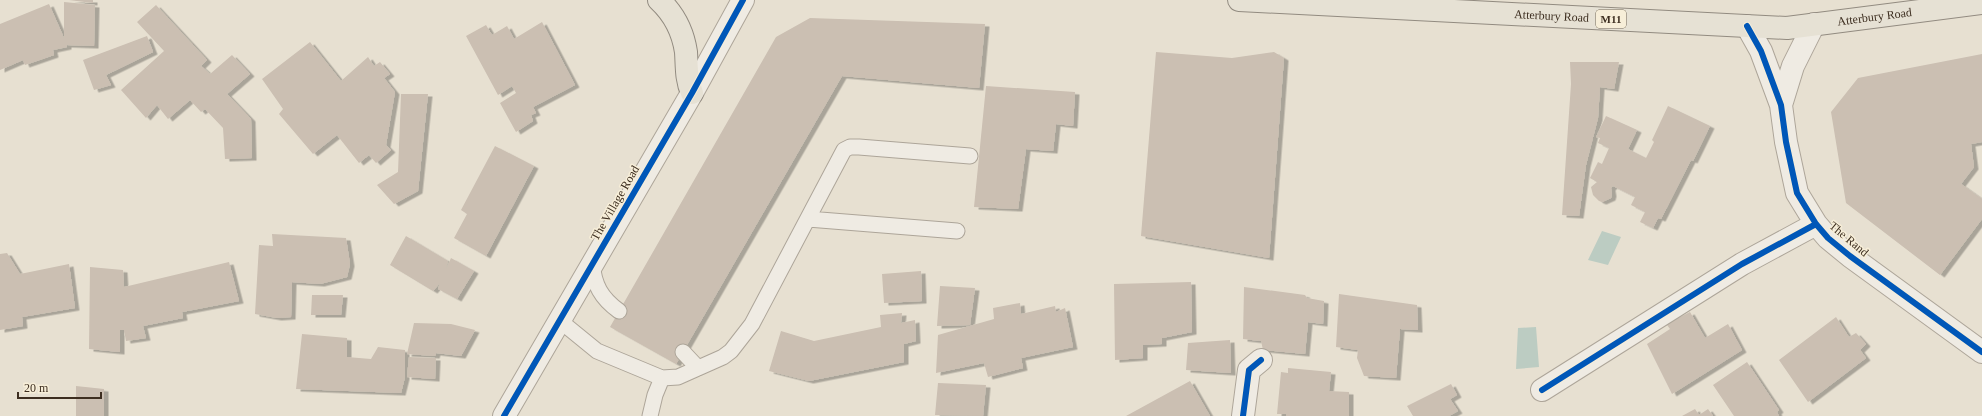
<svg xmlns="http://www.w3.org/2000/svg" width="1982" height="416" font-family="Georgia,serif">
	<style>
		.water { fill: #bcccc2 }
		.building { fill: #cbbfb2; filter: url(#shadow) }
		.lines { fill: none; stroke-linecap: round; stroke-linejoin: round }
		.service-casing { stroke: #ada599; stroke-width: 17 }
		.minor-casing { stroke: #ada599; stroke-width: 24 }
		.primary-casing { stroke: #928b80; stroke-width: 24 }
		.service { stroke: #efebe3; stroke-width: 15 }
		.minor { stroke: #efebe3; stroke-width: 22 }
		.primary { stroke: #e6e1d4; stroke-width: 22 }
		.cycleway-casing { stroke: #f7eed8; stroke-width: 8 }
		.cycleway { stroke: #0057b8; stroke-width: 6 }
		.labels { text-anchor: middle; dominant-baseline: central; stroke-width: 3; stroke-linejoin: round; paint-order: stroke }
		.shield { fill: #f7eed8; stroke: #756857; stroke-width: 1 }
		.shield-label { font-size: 11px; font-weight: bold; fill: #3d2e20 }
		.street-label { font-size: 12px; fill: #3d2e20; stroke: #f7eed8 }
	</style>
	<defs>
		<filter id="shadow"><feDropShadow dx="4.5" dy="2.5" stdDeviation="0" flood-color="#0004"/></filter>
	</defs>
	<rect width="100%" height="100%" fill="#e7e0d1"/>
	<!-- water -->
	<path class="water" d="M1602 231 1621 237 1608 265 1588 260Z
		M1536 327 1539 367 1516 369 1518 328Z"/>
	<!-- building -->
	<path class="building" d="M69 0H93V3Z
		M64 2 95 5 94 46 67 45V47L53 50 54 55 25 65 23 60 0 70V24L49 4 64 38Z
		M156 5 207 60 201 66 210 74 232 55 250 74 227 94 251 119 252 158 225 159 223 128 205 109 201 112 190 100 168 119 157 105 146 118 121 90 164 51 137 22Z
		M810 18 985 24 979 88 842 76 676 364 610 327 776 37Z
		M542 22 575 85 533 107 536 113 531 115 533 121 516 132 500 103 516 93 512 86 498 95 466 36 486 25 492 35 507 26 514 39Z
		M147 36 153 52 106 75 111 85 94 90 83 60Z
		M310 42 341 81 368 57 374 66 380 62 390 74 384 78 395 92 386 145 391 150 376 163 369 155 359 163 337 135 313 154 279 114 283 109 262 79Z
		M1156 52 1232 58 1274 52 1284 58 1269 258 1141 236Z
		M1982 54V142L1971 144 1974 167 1961 184 1982 199V219L1940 275 1846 203 1831 112 1858 78Z
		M1570 62H1619L1614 89 1600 87 1598 118 1586 165 1579 216 1562 215 1571 84Z
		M986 86 1075 92 1073 126 1056 124 1053 151 1026 149 1018 209 974 207Z
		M401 94H428L418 191 394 204 377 185 398 172Z
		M1668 106 1710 126 1693 161 1691 160 1661 219 1658 218 1653 228 1640 222 1645 212 1631 205 1635 197 1613 186 1611 188 1612 194 1611 198 1602 202 1599 201 1593 195 1591 187 1597 182 1590 178 1598 162 1602 164 1609 148 1598 143 1600 138 1596 137 1606 116 1637 130 1628 149 1646 158 1654 142 1652 140Z
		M495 146 534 166 486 256 454 238 467 214 461 210Z
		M272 234 346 238 350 264 347 277 320 284 292 282 291 317 277 318 255 314 259 245 273 246Z
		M406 236 448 261 446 269 451 258 474 271 457 299 438 289 440 283 433 291 390 265Z
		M7 253 20 274 69 264 75 308 22 317 23 326 0 330V254Z
		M229 262 239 301 182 312 183 318 143 326 146 338 126 341 124 330H120V352L89 349 90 267 123 270 124 287Z
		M921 271 922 301 884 303 882 274Z
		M1191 282 1192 332 1162 338V344L1143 345V358L1115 360 1114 284Z
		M940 286 975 288 970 325 937 326Z
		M1244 287 1305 295 1307 298 1324 301 1323 324 1308 322 1305 354 1263 350 1261 341 1243 339Z
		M1339 294 1417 305 1418 330 1400 329 1396 378 1364 376 1357 358 1358 350 1336 347Z
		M312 295H343L341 315H311Z
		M1020 303 1021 314 1055 306 1056 312 1065 308 1073 347 1021 358 1023 368 988 377 984 363 936 373 938 335 994 319 993 308Z
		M1690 312 1705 338 1728 324 1742 350 1672 394 1647 344 1670 329 1664 321 1675 315 1678 318Z
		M902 313 901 323 915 320 916 341 904 344V362L809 381 769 371 781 331 814 341 881 327 880 315Z
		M1836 317 1849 337 1856 333 1866 344 1860 350 1866 358 1808 402 1779 360Z
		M414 323 451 324 475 330 461 356 436 353 435 356 407 354Z
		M302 334 347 338V357L371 359 378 347 405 350V377L401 393 296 389Z
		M1230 340 1231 373 1186 370 1188 343Z
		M409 357 436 358 435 379 407 377Z
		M1747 362 1779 410 1777 412 1779 416H1734L1713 385Z
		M1288 368 1331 372 1329 391 1349 392V416H1286V414H1277L1281 372 1288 373Z
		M1190 381 1210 416H1126Z
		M938 383 986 385 983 416 935 415Z
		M1451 384 1457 395 1450 399 1458 411 1449 416H1413L1407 406Z
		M76 386 104 389V416H76Z
		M1695 409 1699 415 1708 409 1713 416H1682Z"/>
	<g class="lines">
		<!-- service casing -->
		<g class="service-casing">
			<path id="service" d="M808 219 957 231
				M592 263C594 285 601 298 619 311
				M559 320 597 351 662 378 678 377 723 357 731 351 752 324 844 150 850 147H859L970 156
				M683 352 698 368
				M650 416 655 395 662 378"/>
		</g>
		<!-- minor casing -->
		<g class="minor-casing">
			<path id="minor" d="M1747 26 1761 51 1781 105 1786 142 1797 193 1816 224 1828 238 1850 256 1982 352
				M1781 105 1793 66 1814 24
				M1542 390 1742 264 1816 224
				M504 416 692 93 743 0
				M1243 416 1249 370 1261 360"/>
		</g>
		<!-- primary casing -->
		<g class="primary-casing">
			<g id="primary">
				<path d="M659 0C674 14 683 32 686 52 687 67 686 79 692 93"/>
				<path id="s1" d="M1239 0 1787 28 1982 3"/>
			</g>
		</g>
		<!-- service -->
		<use href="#service" class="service"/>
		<!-- minor -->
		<use href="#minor" class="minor"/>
		<!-- primary -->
		<use href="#primary" class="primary"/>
		<!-- cycleway casing -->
		<g class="cycleway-casing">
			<path id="cycleway" d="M1747 26 1761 51 1781 105 1786 142 1797 193 1816 224 1828 238 1850 256 1982 352
				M1542 390 1742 264 1816 224
				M504 416 692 93 743 0
				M1243 416 1249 370 1261 360"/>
		</g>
		<!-- cycleway -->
		<use href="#cycleway" class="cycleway"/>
	</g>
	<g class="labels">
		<!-- shield labels -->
		<rect class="shield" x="1596" y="10" width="30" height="18" rx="3"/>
		<g class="shield-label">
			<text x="1611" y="19">M11</text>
		</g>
		<!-- street labels -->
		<g class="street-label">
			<text stroke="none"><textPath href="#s1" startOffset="313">Atterbury Road</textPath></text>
			<text stroke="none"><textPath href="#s1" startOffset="637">Atterbury Road</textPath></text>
			<text transform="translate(615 203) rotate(-60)">The Village Road</text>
			<text transform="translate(1849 239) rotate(40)">The Rand</text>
		</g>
	</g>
	<!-- scale -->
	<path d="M18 392v6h83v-6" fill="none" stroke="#3d2e20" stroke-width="2"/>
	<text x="24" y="392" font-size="12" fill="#3d2e20" stroke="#f7eed8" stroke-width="3" paint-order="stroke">20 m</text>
</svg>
